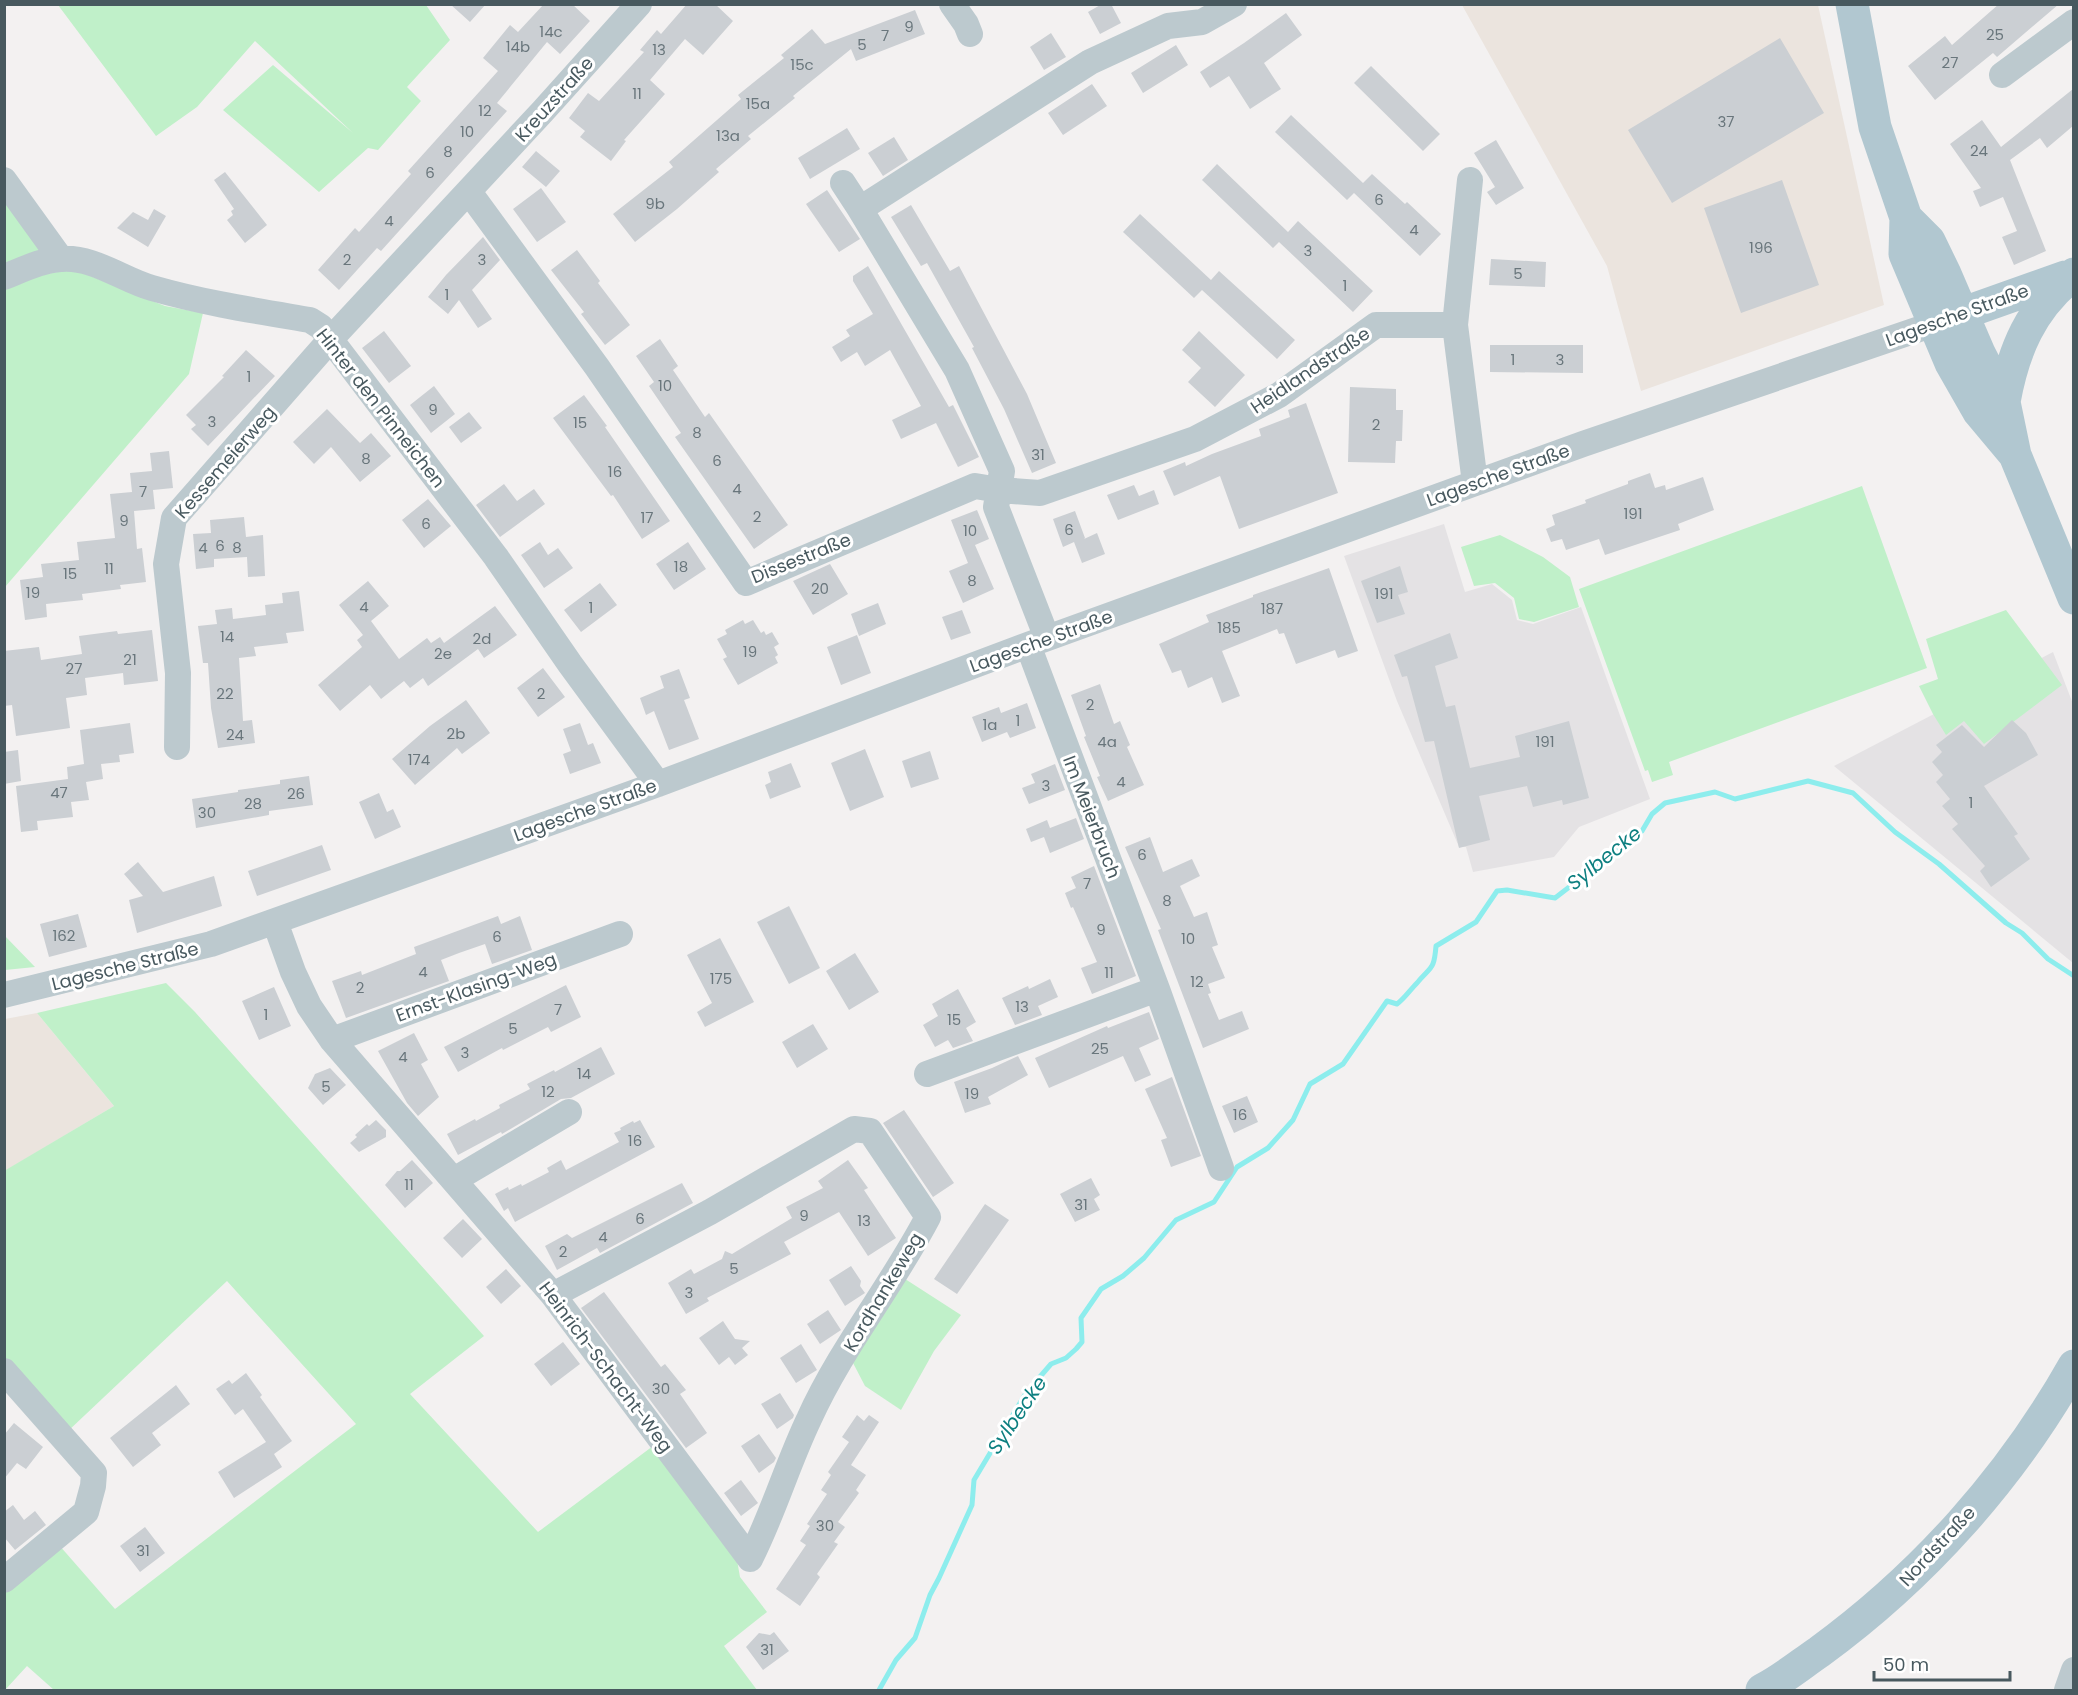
<svg xmlns="http://www.w3.org/2000/svg" width="2078" height="1695" font-family="Poppins,sans-serif">
	<style>
		.commercial { fill: #ebe4de }
		.education { fill: #e4e2e4 }
		.green { fill: #c0f0c9 }
		.lines { fill: none; stroke-linecap: round; stroke-linejoin: round }
		.stream { stroke: #8deded; stroke-width: 5 }
		.building { fill: #cbcfd3 }
		.minor { stroke: #bcc9ce; stroke-width: 26 }
		.major { stroke: #b1c7d0; stroke-width: 33 }
		.labels { text-anchor: middle; dominant-baseline: central; stroke-width: 6; stroke-linejoin: round; paint-order: stroke }
		.number-label { font-size: 15px; fill: #69767c }
		.street-label { font-size: 18px; fill: #48595f; stroke: #fff }
		.water-label { font-size: 20px; font-style: italic; fill: #0d7f80; stroke: #fff }
	</style>
	<rect width="100%" height="100%" fill="#f3f1f1"/>
	<!-- commercial -->
	<path class="commercial" d="M1462 5H1818L1884 305 1641 391 1607 266Z
		M37 1013 114 1106 5 1171V1019Z"/>
	<!-- education -->
	<path class="education" d="M1444 524 1465 592 1492 584 1512 600 1517 620 1533 624 1581 607 1650 799 1579 827 1554 857 1473 872 1466 847H1459L1397 701 1344 556Z
		M2053 652 2073 704V963L1834 766Z"/>
	<!-- green -->
	<path class="green" d="M58 5H426L450 40 407 87 421 101 378 150 368 148 319 192 223 110 273 65 353 133 255 41 197 107 156 136Z
		M4 193 41 242V254L4 269Z
		M73 269 165 306 203 313 189 374 5 587V289L36 276Z
		M1862 486 1927 668 1669 762 1673 775 1652 782 1648 770 1645 771 1579 589Z
		M1500 535 1543 557 1570 577 1579 607 1534 622 1519 619 1514 598 1495 583 1474 586 1461 547Z
		M2006 610 2062 685 1984 744 1964 721 1946 735 1933 714 1919 686 1938 679 1926 639Z
		M5 936 35 967 5 970Z
		M166 983 195 1012 484 1336 410 1394 538 1532 653 1446 737 1560 740 1577 767 1612 724 1646 757 1690H54L27 1666 5 1690V1590L59 1545 115 1609 356 1424 227 1281 67 1432 5 1360 4 1171 114 1106 37 1013Z
		M902 1277 961 1315 934 1351 901 1410 865 1386 852 1361Z"/>
	<g class="lines">
		<!-- stream -->
		<path class="stream" d="M879 1690 896 1660 915 1638 930 1595 939 1578 972 1505 974 1480 1026 1393 1051 1364 1066 1358 1076 1349 1082 1342 1081 1318 1101 1289 1123 1276 1144 1258 1176 1220 1214 1202 1237 1167 1268 1148 1293 1120 1310 1084 1343 1064 1387 1001 1397 1004C1405 998 1410 990 1417 983 1431 966 1434 971 1436 946L1476 922 1497 891 1507 890 1555 898 1642 831 1652 814 1665 803 1715 792 1735 799 1808 781 1853 793 1895 832 1939 864 2006 923 2022 933 2048 959 2074 976"/>
	</g>
	<!-- building -->
	<path class="building" d="M450 4H486L470 22Z
		M544 4H572L590 21 560 54 547 42 497 103 507 111 381 251 377 248 339 290 318 270 355 228 359 232 411 174 408 171 498 71 483 58 510 25 518 32Z
		M687 4H715L733 21 703 55 685 39 650 80 665 94 624 140 626 141 611 161 580 137 585 131 569 118 588 93 599 101 644 52 640 50 657 30 661 34Z
		M1102 4H1111L1121 23 1100 34 1088 12Z
		M1999 4H2059L1997 57 1993 53 1935 100 1908 66 1945 36 1952 45Z
		M915 10 925 34 856 61 851 49 793 96 795 98 748 136 751 139 716 169 719 172 677 209 635 242 613 214 673 167 669 162 741 99 738 95 784 58 781 55 812 29 825 44Z
		M1286 13 1302 35 1264 63 1281 89 1250 109 1229 76 1210 88 1200 72 1244 43Z
		M1051 33 1066 57 1044 70 1030 47Z
		M1780 38 1824 113 1672 203 1628 130Z
		M1176 45 1188 65 1143 93 1131 73Z
		M1371 66 1440 134 1423 151 1354 83Z
		M1092 84 1107 106 1063 135 1048 113Z
		M2073 89V126L2047 148 2040 138 2010 160 2046 251 2014 265 2002 237 2017 231 2003 197 1980 207 1973 191 1981 188 1950 144 1982 120 2001 147Z
		M1291 115 1363 183 1372 174 1405 204 1407 202 1441 234 1420 256 1354 193 1347 200 1275 132Z
		M847 128 860 149 810 179 798 158Z
		M894 137 908 160 883 176 868 153Z
		M1496 140 1524 188 1496 205 1487 192 1495 187 1474 153Z
		M536 151 560 171 546 187 522 167Z
		M1217 164 1288 232 1298 221 1373 291 1353 312 1279 242 1273 248 1202 180Z
		M225 172 267 225 245 243 227 220 233 215 231 211 234 209 214 180Z
		M1782 180 1819 285 1741 313 1704 208Z
		M541 188 566 222 537 242 513 209Z
		M827 190 860 239 839 252 806 204Z
		M911 205 950 271 959 266 1027 394 1056 463 1032 473 1004 409 972 348 974 347 927 263 921 266 891 217Z
		M154 209 166 216 148 247 117 228 133 212 148 220Z
		M1140 214 1211 280 1219 271 1295 340 1277 359 1202 290 1194 298 1123 232Z
		M483 237 500 260 472 290 492 319 478 328 459 300 448 314 428 297 446 275Z
		M577 250 600 281 598 283 630 325 605 345 581 314 584 312 551 270Z
		M1491 259 1546 262 1545 287 1489 285Z
		M868 266 949 407 953 405 979 457 958 467 936 423 901 439 892 420 921 406 890 350 865 366 857 352 841 362 832 347 850 336 846 330 873 314 853 281V276Z
		M384 331 411 366 389 383 362 348Z
		M1199 331 1245 375 1215 407 1188 382 1201 368 1182 350Z
		M660 339 678 366 673 370 705 417 709 413 788 525 754 549 675 437 681 433 649 386 654 382 636 356Z
		M1490 345H1583V373L1490 372Z
		M246 350 275 376 208 446 191 429 196 425 186 415 224 377 222 376Z
		M434 386 455 414 431 433 410 405Z
		M1350 387 1396 389V410H1403L1402 441H1396L1395 463 1348 462Z
		M584 395 607 426 605 427 670 521 642 539 613 495 611 496 553 418Z
		M1306 403 1338 493 1239 529 1220 476 1174 496 1163 471 1185 462 1186 466 1212 454 1261 436 1259 429 1290 417 1288 410Z
		M327 409 360 443 371 433 391 456 360 482 331 447 314 464 293 442Z
		M469 412 482 428 461 443 449 427Z
		M169 451 173 488 153 490 155 509 134 511 137 549 142 548 146 582 120 585 121 589 82 594 83 600 46 604 47 617 25 620 20 580 43 577 41 564 79 560 77 542 115 538 110 494 132 492 130 473 152 471 150 453Z
		M1650 473 1655 488 1665 485 1666 490 1703 477 1714 510 1678 524 1680 530 1605 555 1599 539 1566 550 1562 539 1551 542 1546 529 1555 525 1552 515 1586 503 1585 500 1628 484V481Z
		M504 484 517 501 534 489 545 504 500 537 476 505Z
		M1134 485 1139 496 1154 490 1159 504 1118 520 1107 495Z
		M428 499 451 526 424 548 402 520Z
		M977 510 989 539 975 545 994 589 963 603 949 571 968 563 951 520Z
		M1075 511 1085 538 1084 539 1097 533 1105 554 1082 563 1074 542 1063 547 1053 519Z
		M244 517 246 537 263 535 265 576 248 577 247 557 214 559V567L196 569 193 534 211 533 210 520Z
		M540 542 548 555 558 548 573 568 544 588 521 555Z
		M688 542 706 569 674 590 656 564Z
		M830 564 848 594 813 615 793 581Z
		M1400 566 1408 592 1398 595 1405 614 1377 623 1361 581Z
		M1329 568 1358 651 1338 658 1335 650 1296 664 1284 633 1279 634 1277 629 1222 651 1240 696 1222 703 1212 677 1188 688 1181 670 1172 673 1159 644 1209 622 1206 615 1253 597V595Z
		M368 581 389 606 371 621 399 659 427 638 431 643 440 637 444 643 495 606 517 635 484 658 478 649 428 686 423 678 410 688 404 681 381 699 370 685 340 711 318 685 362 647 357 640 363 635 339 605Z
		M600 583 617 605 581 632 564 610Z
		M299 591 304 631 286 633 288 643 254 647 256 656 239 658 243 721 252 720 255 743 218 748 211 708 208 663H203L198 626 217 624 215 610 232 608 233 619 266 615 265 605 283 603 282 593Z
		M878 603 886 624 859 636 851 614Z
		M962 610 971 633 951 640 942 617Z
		M743 620 745 624 753 620 761 633 764 631 766 635 772 632 779 644 774 647 778 655 775 657 778 663 738 685 723 659 727 657 717 639 727 634 725 630Z
		M152 630 158 681 124 685 123 673 85 678 87 695 66 698 70 728 16 736 12 705 4 706V651L39 647 41 660 82 654 79 636 117 631 118 634Z
		M1450 633 1458 658 1435 666 1446 707 1455 705 1470 768 1520 757 1515 736 1569 721 1589 798 1563 805 1562 800 1533 807 1527 786 1479 796 1490 840 1459 848 1434 741 1425 742 1407 676 1402 677 1394 655Z
		M857 635 871 673 841 685 827 647Z
		M543 668 565 697 538 717 517 688Z
		M679 669 690 698 684 700 699 739 669 750 654 711 646 715 640 698 664 688 660 676Z
		M1100 684 1114 724 1120 721 1130 745 1127 747 1144 785 1108 801 1097 777 1100 776 1084 737 1086 736 1071 695Z
		M466 700 490 733 462 754 457 748 415 785 392 759 430 726Z
		M1027 703 1036 728 1010 738 1007 732 982 742 972 717 999 707 1001 713Z
		M2012 720 2026 733 2038 755 1984 786 2018 834 2014 836 2030 859 1991 887 1980 871 1985 866 1952 829 1958 824 1942 806 1950 799 1936 782 1943 775 1932 762 1942 752 1936 745 1962 725 1984 747Z
		M130 723 134 753 119 755 120 762 101 764 103 779 86 782 89 800 71 802 73 817 37 821 38 830 21 832 16 786 68 779 67 767 84 764 80 730Z
		M580 723 588 745 593 743 601 763 570 774 563 754 571 751 563 729Z
		M865 749 884 797 850 811 831 763Z
		M18 750 21 781 4 784V752Z
		M930 751 939 779 911 788 902 761Z
		M791 763 801 787 770 799 765 785 771 782 768 772Z
		M1055 764 1065 790 1029 804 1022 788 1035 783 1031 774Z
		M309 776 313 805 269 811V815L196 828 192 799 238 792V790L280 784V780Z
		M379 793 387 812 393 809 401 827 375 839 359 802Z
		M1076 818 1084 839 1050 853 1044 837 1031 842 1026 829 1047 820 1050 828Z
		M1150 837 1163 872 1192 859 1200 876 1180 886 1194 917 1207 912 1218 945 1212 947 1225 978 1208 984 1211 993 1208 994 1219 1020 1242 1011 1249 1029 1203 1048 1158 930 1161 929 1125 847Z
		M322 845 331 870 257 896 248 871Z
		M138 862 163 892 214 876 222 906 137 933 129 900 143 896 124 874Z
		M1094 866 1136 976 1092 994 1081 968 1097 962 1073 907 1071 908 1065 893 1076 888 1071 877Z
		M789 906 820 968 789 984 757 922Z
		M78 914 87 947 49 957 40 924Z
		M498 916 501 924 520 916 532 950 492 964 485 944 459 953 441 960 449 981 346 1018 332 981 361 971 362 975 416 954 414 947Z
		M720 938 754 1002 705 1027 697 1012 712 1003 687 955Z
		M855 953 879 992 849 1010 826 971Z
		M1050 979 1058 997 1038 1006 1042 1015 1015 1025 1002 998 1028 986 1029 989Z
		M566 985 581 1017 551 1032 548 1027 503 1050 502 1048 458 1072 444 1047Z
		M274 987 291 1026 259 1040 242 1001Z
		M958 989 976 1022 966 1028 973 1041 953 1048 948 1040 935 1047 923 1025 938 1016 932 1004Z
		M1149 1012 1159 1039 1139 1048 1151 1075 1135 1082 1123 1056 1049 1088 1035 1058 1107 1026 1108 1028Z
		M813 1024 828 1049 797 1068 782 1042Z
		M414 1033 428 1060 421 1064 439 1097 418 1116 407 1103 378 1051Z
		M601 1047 615 1074 571 1098 561 1099 502 1134 501 1132 458 1155 447 1134 475 1119 476 1121 500 1108 499 1105 530 1089 527 1084 554 1070 555 1072Z
		M1018 1056 1028 1075 988 1097 991 1104 965 1113 954 1082 992 1068Z
		M330 1068 346 1085 323 1105 308 1088 315 1074Z
		M1172 1077 1201 1156 1171 1167 1161 1140 1167 1138 1145 1089Z
		M1247 1096 1258 1122 1234 1133 1222 1106Z
		M904 1110 954 1183 933 1197 883 1123Z
		M376 1120 386 1130V1137L359 1152 350 1143 357 1137 355 1135 367 1124 369 1126Z
		M640 1120 655 1147 515 1222 508 1208 504 1211 495 1194 508 1187 509 1190 521 1184 522 1186 549 1172 547 1168 561 1160 566 1170 619 1142 614 1133 621 1130 620 1128 633 1121 634 1123Z
		M412 1160 433 1183 405 1208 385 1185 397 1171H400Z
		M848 1160 868 1188 864 1190 896 1238 868 1256 839 1212 784 1242 791 1254 707 1298 709 1301 686 1314 668 1283 691 1269 694 1274 722 1259 725 1251 732 1254 792 1218 786 1207 823 1188 818 1181Z
		M1091 1178 1100 1195 1094 1199 1100 1210 1075 1222 1060 1194Z
		M682 1183 693 1203 600 1253 597 1248 557 1270 545 1246 567 1234 572 1238Z
		M985 1204 1009 1220 957 1294 934 1279Z
		M463 1219 482 1239 462 1258 443 1238Z
		M851 1266 861 1281 860 1286 865 1293 845 1306 829 1280Z
		M506 1269 521 1286 501 1304 486 1287Z
		M604 1292 661 1367 665 1364 686 1390 680 1394 707 1433 686 1448 581 1308Z
		M828 1310 841 1330 820 1344 807 1324Z
		M723 1321 735 1339 750 1341 742 1348 748 1355 735 1365 729 1357 719 1365 699 1338Z
		M563 1342 580 1364 551 1386 534 1364Z
		M801 1344 817 1370 796 1383 780 1358Z
		M246 1373 262 1395 260 1397 292 1441 274 1454 282 1467 234 1498 218 1472 266 1442 243 1409 235 1415 216 1389 229 1380 232 1384Z
		M176 1385 190 1404 152 1433 161 1445 133 1467 110 1438Z
		M780 1393 794 1415 793 1418 777 1429 761 1404Z
		M857 1415 864 1421 869 1415 879 1422 851 1465 866 1475 856 1490 859 1493 838 1522 845 1527 834 1542 838 1544 817 1574 820 1577 800 1606 776 1589 806 1545 800 1541 810 1526 807 1524 827 1494 821 1490 831 1475 828 1472 849 1442 842 1437Z
		M14 1423 43 1447 26 1469 17 1463 4 1479V1435Z
		M759 1434 776 1458 774 1462 759 1473 741 1446Z
		M741 1480 758 1503 741 1516 724 1493Z
		M13 1505 24 1520 35 1511 46 1525 15 1550 4 1537V1512Z
		M145 1527 165 1553 140 1572 120 1546Z
		M774 1632 789 1651 763 1670 746 1647 759 1633 770 1635Z"/>
	<g class="lines">
		<!-- minor -->
		<path class="minor" d="M952 4 966 24 970 34
			M2002 75 2074 22
			M4 180 61 259
			M1470 180 1455 325 1475 483
			M843 183 860 209
			M469 192 597 367 746 583 975 486 999 490 1040 493 1195 439 1279 395 1376 325H1455
			M4 277C22 270 42 260 61 259 93 256 123 280 152 288 204 303 257 311 310 320L321 327 496 557 570 664 658 784
			M1047 638 996 507 1002 471 957 370 860 209 1090 62 1168 26 1202 22 1234 4
			M1028 645 1157 989 1221 1168
			M177 747 178 673 166 564 174 518 330 340 543 111 639 4
			M275 922 293 972 309 1006 332 1040 553 1295 750 1559C773 1514 787 1465 809 1419 841 1348 892 1286 928 1217L870 1131 854 1129 710 1212 553 1295
			M4 995 211 944 658 784 1028 645 1583 444 1934 324
			M332 1040 620 934
			M927 1074 1157 989
			M454 1180 569 1112
			M4 1371 94 1473 93 1486 86 1512 4 1580
			M2067 1690 2074 1670"/>
		<!-- major -->
		<path class="major" d="M1852 4 1875 127 1906 218 1905 254 1951 363 1979 412 2015 455
			M1906 218 1929 241 1945 274 1979 353 2004 402 2015 455 2074 598
			M1941 321 2065 277
			M2004 402C2013 351 2031 307 2074 274
			M1762 1690C1782 1680 1800 1665 1819 1652 1922 1577 2011 1478 2074 1366"/>
	</g>
	<g class="labels">
		<!-- number labels -->
		<g class="number-label">
			<text x="909" y="26">9</text>
			<text x="551" y="31">14c</text>
			<text x="1995" y="34">25</text>
			<text x="885" y="35">7</text>
			<text x="862" y="44">5</text>
			<text x="518" y="46">14b</text>
			<text x="659" y="49">13</text>
			<text x="1950" y="62">27</text>
			<text x="802" y="64">15c</text>
			<text x="637" y="93">11</text>
			<text x="758" y="103">15a</text>
			<text x="485" y="110">12</text>
			<text x="1726" y="121">37</text>
			<text x="467" y="131">10</text>
			<text x="728" y="135">13a</text>
			<text x="1979" y="150">24</text>
			<text x="448" y="151">8</text>
			<text x="430" y="172">6</text>
			<text x="1379" y="199">6</text>
			<text x="655" y="203">9b</text>
			<text x="389" y="220">4</text>
			<text x="1414" y="229">4</text>
			<text x="1761" y="247">196</text>
			<text x="1308" y="250">3</text>
			<text x="347" y="259">2</text>
			<text x="482" y="259">3</text>
			<text x="1518" y="273">5</text>
			<text x="1345" y="285">1</text>
			<text x="447" y="294">1</text>
			<text x="1513" y="359">1</text>
			<text x="1560" y="359">3</text>
			<text x="249" y="376">1</text>
			<text x="665" y="385">10</text>
			<text x="433" y="409">9</text>
			<text x="212" y="421">3</text>
			<text x="580" y="422">15</text>
			<text x="1376" y="424">2</text>
			<text x="697" y="432">8</text>
			<text x="1038" y="454">31</text>
			<text x="366" y="458">8</text>
			<text x="717" y="460">6</text>
			<text x="615" y="471">16</text>
			<text x="737" y="488">4</text>
			<text x="143" y="491">7</text>
			<text x="1633" y="513">191</text>
			<text x="757" y="516">2</text>
			<text x="647" y="517">17</text>
			<text x="124" y="520">9</text>
			<text x="426" y="523">6</text>
			<text x="1069" y="529">6</text>
			<text x="970" y="530">10</text>
			<text x="220" y="545">6</text>
			<text x="203" y="547">4</text>
			<text x="237" y="547">8</text>
			<text x="681" y="566">18</text>
			<text x="109" y="568">11</text>
			<text x="70" y="573">15</text>
			<text x="972" y="580">8</text>
			<text x="820" y="588">20</text>
			<text x="33" y="592">19</text>
			<text x="1384" y="593">191</text>
			<text x="364" y="606">4</text>
			<text x="591" y="607">1</text>
			<text x="1272" y="608">187</text>
			<text x="1229" y="627">185</text>
			<text x="227" y="636">14</text>
			<text x="482" y="638">2d</text>
			<text x="750" y="651">19</text>
			<text x="443" y="653">2e</text>
			<text x="130" y="659">21</text>
			<text x="74" y="668">27</text>
			<text x="225" y="693">22</text>
			<text x="541" y="693">2</text>
			<text x="1090" y="704">2</text>
			<text x="1018" y="720">1</text>
			<text x="990" y="724">1a</text>
			<text x="456" y="733">2b</text>
			<text x="235" y="734">24</text>
			<text x="1107" y="741">4a</text>
			<text x="1545" y="741">191</text>
			<text x="419" y="759">174</text>
			<text x="1121" y="781">4</text>
			<text x="1046" y="785">3</text>
			<text x="59" y="792">47</text>
			<text x="296" y="793">26</text>
			<text x="1971" y="802">1</text>
			<text x="253" y="803">28</text>
			<text x="207" y="812">30</text>
			<text x="1142" y="854">6</text>
			<text x="1087" y="883">7</text>
			<text x="1167" y="900">8</text>
			<text x="1101" y="929">9</text>
			<text x="64" y="935">162</text>
			<text x="497" y="936">6</text>
			<text x="1188" y="938">10</text>
			<text x="423" y="971">4</text>
			<text x="1109" y="972">11</text>
			<text x="721" y="978">175</text>
			<text x="1197" y="981">12</text>
			<text x="360" y="987">2</text>
			<text x="1022" y="1006">13</text>
			<text x="558" y="1009">7</text>
			<text x="266" y="1014">1</text>
			<text x="954" y="1019">15</text>
			<text x="513" y="1028">5</text>
			<text x="1100" y="1048">25</text>
			<text x="465" y="1052">3</text>
			<text x="403" y="1056">4</text>
			<text x="584" y="1073">14</text>
			<text x="326" y="1086">5</text>
			<text x="548" y="1091">12</text>
			<text x="972" y="1093">19</text>
			<text x="1240" y="1114">16</text>
			<text x="635" y="1140">16</text>
			<text x="409" y="1184">11</text>
			<text x="1081" y="1204">31</text>
			<text x="804" y="1215">9</text>
			<text x="640" y="1218">6</text>
			<text x="864" y="1220">13</text>
			<text x="603" y="1236">4</text>
			<text x="563" y="1251">2</text>
			<text x="734" y="1268">5</text>
			<text x="689" y="1292">3</text>
			<text x="661" y="1388">30</text>
			<text x="825" y="1525">30</text>
			<text x="143" y="1550">31</text>
			<text x="767" y="1649">31</text>
		</g>
		<!-- street labels -->
		<g class="street-label">
			<text transform="translate(554 99) rotate(-48)">Kreuzstraße</text>
			<text transform="translate(1957 315) rotate(-20)">Lagesche Straße</text>
			<text transform="translate(1310 370) rotate(-34)">Heidlandstraße</text>
			<text transform="translate(381 408) rotate(52)">Hinter den Pinneichen</text>
			<text transform="translate(225 462) rotate(-49)">Kessemeierweg</text>
			<text transform="translate(1498 475) rotate(-20)">Lagesche Straße</text>
			<text transform="translate(801 558) rotate(-22)">Dissestraße</text>
			<text transform="translate(1041 641) rotate(-20)">Lagesche Straße</text>
			<text transform="translate(585 810) rotate(-20)">Lagesche Straße</text>
			<text transform="translate(1092 817) rotate(69)">Im Meierbruch</text>
			<text transform="translate(125 966) rotate(-14)">Lagesche Straße</text>
			<text transform="translate(476 987) rotate(-20)">Ernst-Klasing-Weg</text>
			<text transform="translate(883 1292) rotate(-59)">Kordhankeweg</text>
			<text transform="translate(606 1367) rotate(53)">Heinrich-Schacht-Weg</text>
			<text transform="translate(1937 1546) rotate(-47)">Nordstraße</text>
		</g>
		<!-- water labels -->
		<g class="water-label">
			<text transform="translate(1604 858) rotate(-39)">Sylbecke</text>
			<text transform="translate(1017 1415) rotate(-56)">Sylbecke</text>
		</g>
	</g>
	<!-- border -->
	<rect width="2078" height="1695" fill="none" stroke="#48595f" stroke-width="12"/>
	<!-- scale -->
	<path d="M1874 1671v9h136v-9" fill="none" stroke="#48595f" stroke-width="3"/>
	<text x="1883" y="1671" font-size="18" fill="#48595f" stroke="#ffffff" stroke-width="4.5" paint-order="stroke">50 m</text>
</svg>
